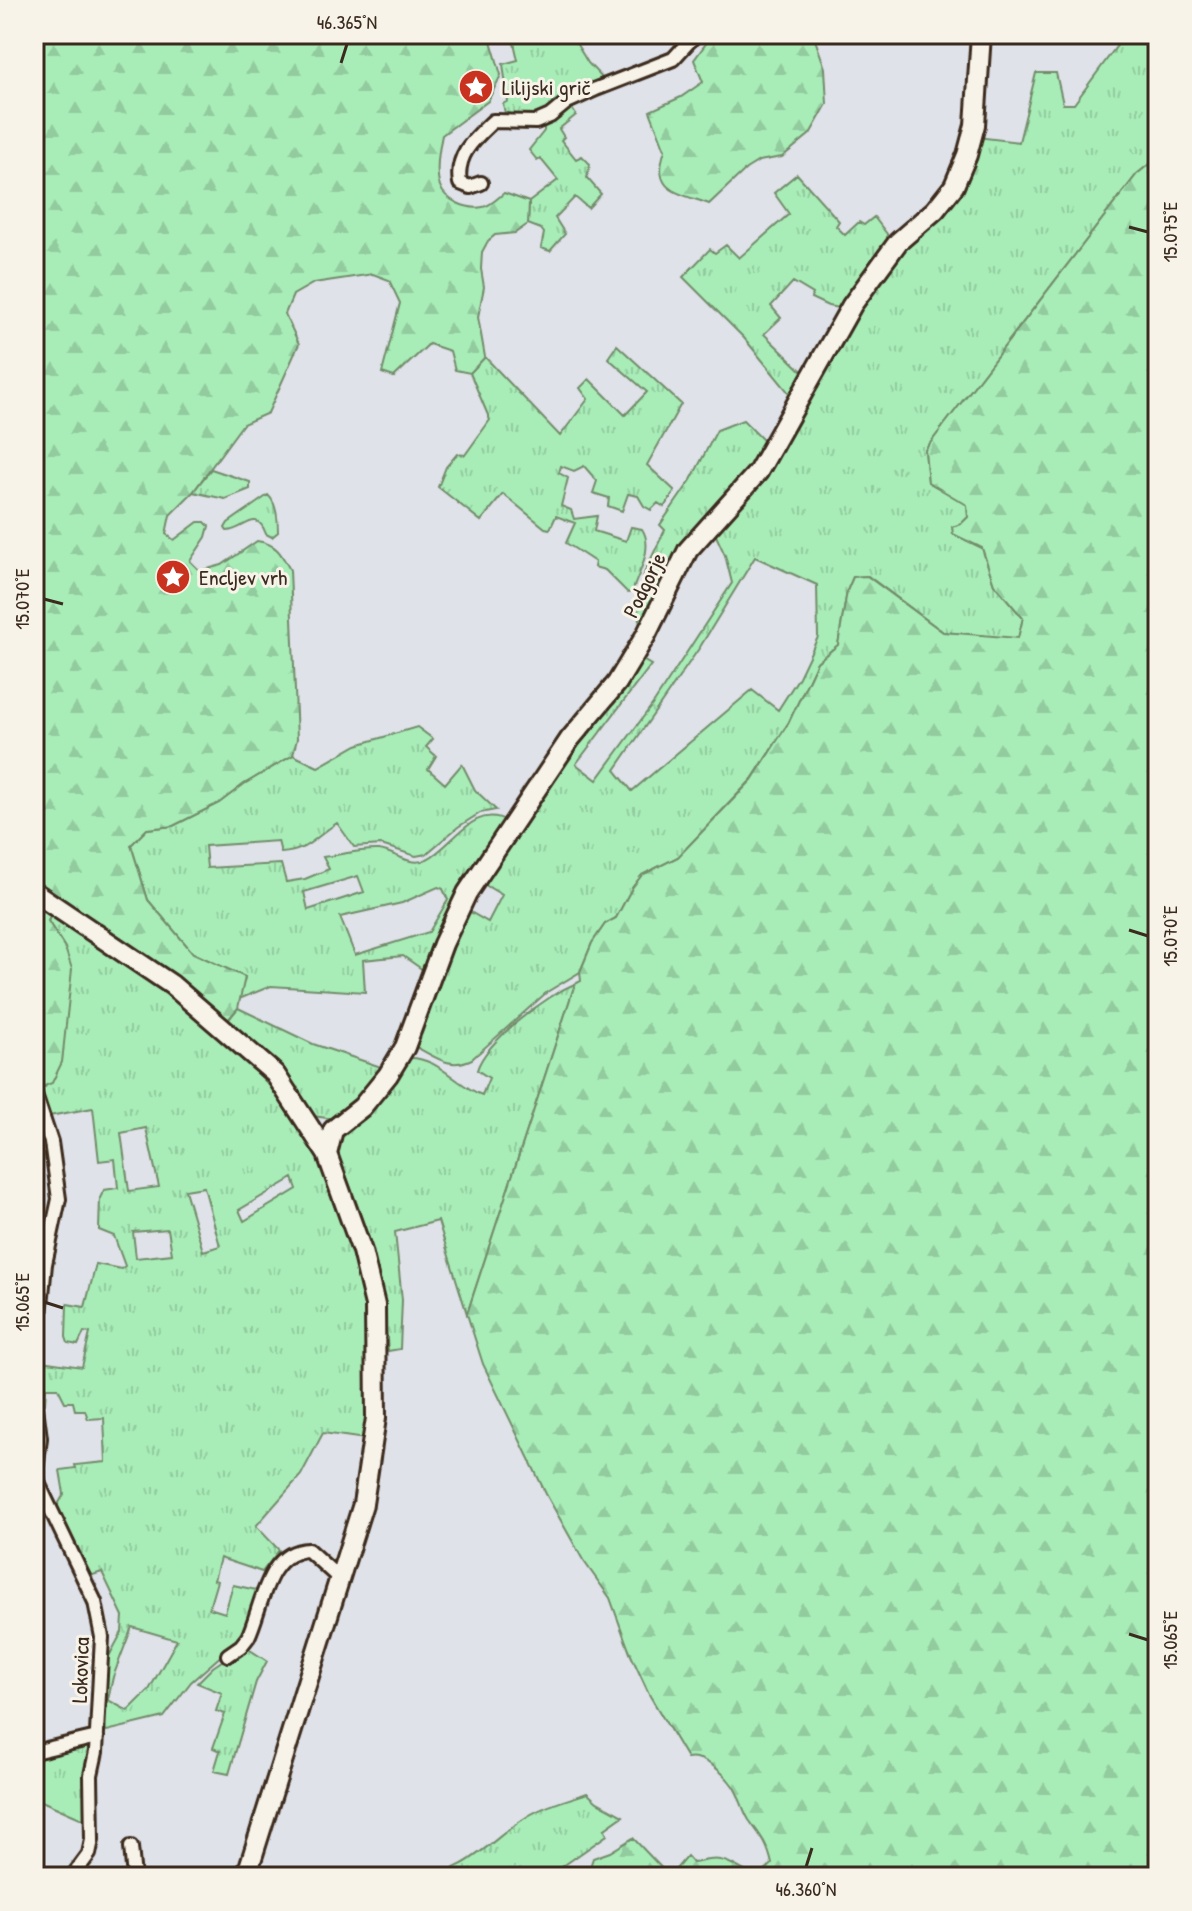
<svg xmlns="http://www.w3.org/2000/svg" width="1192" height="1911" font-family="'Patrick Hand',sans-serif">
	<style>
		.grass { fill: url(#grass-tufts); stroke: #728c6b; stroke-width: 2; fill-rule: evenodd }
		.forest { fill: url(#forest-firs); stroke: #728c6b; stroke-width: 2 }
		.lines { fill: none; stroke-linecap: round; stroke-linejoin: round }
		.street-casing { stroke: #3b2a1e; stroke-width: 18 }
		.secondary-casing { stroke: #3b2a1e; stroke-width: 24 }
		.street { stroke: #f7f3e8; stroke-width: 12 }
		.secondary { stroke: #f7f3e8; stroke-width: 18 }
		.ticks { fill: none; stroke: #3b2a1e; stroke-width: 3 }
		.labels { text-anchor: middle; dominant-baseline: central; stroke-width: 6; stroke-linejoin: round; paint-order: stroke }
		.poi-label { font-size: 22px; fill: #3b2a1e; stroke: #f7f3e8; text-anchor: start }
		.street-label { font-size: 22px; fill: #3b2a1e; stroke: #f7f3e8 }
		.neatline { fill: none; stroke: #3b2a1e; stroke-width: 3 }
		.ticks-label { font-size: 20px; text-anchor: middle; fill: #3b2a1e }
	</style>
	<defs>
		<pattern id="grass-tufts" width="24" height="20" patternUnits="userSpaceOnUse" patternTransform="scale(2)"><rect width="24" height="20" fill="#a8edb8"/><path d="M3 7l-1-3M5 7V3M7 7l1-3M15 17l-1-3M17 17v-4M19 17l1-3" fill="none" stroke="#92cb9e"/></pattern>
		<pattern id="forest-firs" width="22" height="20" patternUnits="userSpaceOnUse" patternTransform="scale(2)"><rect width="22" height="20" fill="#a8edb8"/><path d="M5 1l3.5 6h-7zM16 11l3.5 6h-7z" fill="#92cb9e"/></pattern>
	</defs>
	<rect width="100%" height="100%" fill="#dfe2e9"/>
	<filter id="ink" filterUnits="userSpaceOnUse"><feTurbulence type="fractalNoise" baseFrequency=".0125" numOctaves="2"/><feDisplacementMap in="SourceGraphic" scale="16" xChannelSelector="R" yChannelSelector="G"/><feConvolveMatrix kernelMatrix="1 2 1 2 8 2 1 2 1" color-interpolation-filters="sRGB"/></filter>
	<g filter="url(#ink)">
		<!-- grass -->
		<path class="grass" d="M512 34H563L579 40 576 43 588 63 606 82C576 97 545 121 511 119L505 113 503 104 508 101 503 64 518 60Z
			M1119 34H1158V157L1137 174 925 450 928 482 967 504 968 517 961 524 982 548 994 584 1023 618 1018 639 943 632 868 576 853 577 847 591 838 645 817 662 789 722 752 779 678 857 642 875 632 888 616 918 605 924 592 943 580 972 547 992 472 1059C449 1070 436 1057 414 1046L465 909 488 922 502 895 480 882 517 823 639 658 651 665 576 764 597 780 655 701 732 583 725 555 712 527 828 350 920 227 977 137 1019 142 1036 73H1056L1063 104H1074L1121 40ZM755 557 817 585 818 637 799 677 778 710 752 690 632 791 615 770 700 647Z
			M569 104 576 115 559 129 564 137 561 140 576 159 582 156 590 164 587 178 601 194 588 208 575 197 555 218 565 234 550 251 541 248 544 233 541 229 528 224 529 202 558 180 540 158 537 160 529 150 544 131V124Z
			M797 174 839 221 836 226 845 235 859 222 864 225 874 217 887 234V244L844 309 828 306 811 298 813 294 793 282 771 306 781 318 764 334 805 374 796 389 789 393 744 338 683 277 710 249 715 253 726 245 739 258 789 214 774 193Z
			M617 345 681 404 647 465 675 491 664 507 658 503 651 510 644 506 638 496 628 494 622 511 608 506 609 498 593 493 597 481 584 466 574 471 561 466 559 473 568 478 561 506 571 510 574 519 597 516 594 531 626 541 631 527 642 529C654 547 639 572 632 592L628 593 605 570 594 567 595 562 566 543 575 523 556 516 550 529 545 528 503 494 481 521 438 487 446 467 457 454 465 455 490 420 470 373 485 357 560 436 588 399 580 388 589 379 625 415 647 392 608 358Z
			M743 420 768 445 646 626 640 624 636 604 645 571 665 530 660 525 691 480 717 430Z
			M211 469 250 482V489L225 499 193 492Z
			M268 495C277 503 278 520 278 532L272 537 266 534C256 507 245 530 227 531L225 528 228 523Z
			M417 727 433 739 426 747 436 756 428 769 445 784 462 764 475 790 496 810 480 813 458 827 426 854 416 856 381 845 354 847 337 823C315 837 307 852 281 853L278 841 205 846 207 868 281 864 286 882 305 879 329 869 323 857C340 855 361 849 379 850 395 852 411 868 427 859 452 847 474 802 507 821L426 972 403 956 363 960 365 992 271 986 239 999 245 977 193 953 148 900 131 845 147 829 173 826 219 803 244 784 293 755 318 767 357 745ZM358 876 364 892 308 910 304 892ZM438 887 443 889 448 900 429 932 355 955 340 917 402 903Z
			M51 915 165 991 236 1051 269 1085 316 1150 328 1174V1186L336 1210 354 1244 363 1278 372 1357 366 1439 323 1433 301 1475 256 1526 279 1550 262 1572 220 1558 214 1580 217 1581 209 1608 225 1613 233 1585 261 1591 248 1632 191 1682 164 1717 107 1731 102 1727 107 1660 122 1632 123 1616 102 1572 90 1576 56 1508 64 1494 60 1470 76 1468 75 1465 106 1462 104 1418 88 1419 85 1410H75L73 1402H65L58 1388H46L45 1404 38 1405 37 1381 40 1361 82 1367 90 1333 84 1332 78 1345 68 1343 66 1337 67 1304 85 1307 96 1264 121 1269 125 1266 114 1236 99 1230 100 1198 104 1190 118 1188 115 1159 99 1161 93 1108 49 1116 38 1088 45 1087 62 1062 63 1035 65 948 48 921ZM146 1128 159 1187 129 1191 121 1133ZM293 1178 297 1189 244 1221 239 1210ZM204 1187 220 1246 203 1251 185 1190ZM168 1229 172 1254 136 1258 133 1232ZM132 1627 177 1640 149 1690 128 1711 108 1700 113 1677Z
			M575 984 467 1314 438 1221 395 1232 402 1300 400 1349 388 1351C384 1283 365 1221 339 1158L337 1144 343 1131 408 1058C437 1056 458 1087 482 1095L489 1078 477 1070C485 1042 548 994 575 984Z
			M238 1008 313 1044 387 1069 359 1101 334 1119 313 1116 278 1062 227 1022Z
			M244 1646 267 1661 256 1682 229 1774 214 1771 220 1751 213 1748 225 1714 216 1711 222 1693 197 1683 213 1667Z
			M86 1743 93 1749 87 1821 37 1799 38 1756Z
			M587 1793 597 1802 623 1816 605 1829 607 1835 556 1871 563 1877H420C467 1874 491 1839 528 1816 545 1805 568 1800 587 1793Z"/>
		<!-- forest -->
		<path class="forest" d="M34 34H489L501 75 488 101 442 135C439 149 435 172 440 186 445 201 468 210 483 207 490 206 498 198 504 193L529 202 528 224 515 233 495 235 488 241 482 252 481 269 484 287 478 317 485 357 470 373 455 370 450 351 429 344 394 377 382 373 400 303 389 280 373 274 314 283 293 295 285 314 299 344 268 413 243 424 193 492 170 515 166 534 174 540 198 522H205L209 526 206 537 190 561 200 571 222 565 257 541C277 544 281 553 290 570L297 739 293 755 244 784 219 803 173 826 147 829 131 845 148 900 193 953 245 977 238 1008 227 1021 141 951 34 884Z
			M713 34H813L825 68 827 104 810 134 782 157 759 161 746 169 709 204C676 192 651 191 665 150L650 111 681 97 703 82 694 60Z
			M1158 157V1877H678L676 1869 687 1856 693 1863C701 1862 711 1858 720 1860 741 1863 753 1888 772 1864 767 1842 761 1837 749 1820 742 1809 740 1796 733 1786 724 1773 703 1754 687 1758L650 1696 630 1653 610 1598 583 1560 546 1494 483 1364 467 1314 575 984 581 981 580 972 592 943 605 924 616 918 632 888 642 875 678 857 752 780 789 722 817 662 838 645 847 591 853 577 867 576 943 632 1018 638 1023 618 994 584 982 548 953 534 952 527 961 524 968 517 967 505 928 482 925 450 1137 174Z
			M34 905 51 915 48 921 65 948 72 969 62 1062 52 1083 34 1090Z
			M633 1838 670 1877H564L566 1874 587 1876 593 1858 610 1852Z"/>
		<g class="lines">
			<!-- street casing -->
			<g class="street-casing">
				<path id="street" d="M481 183 470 187 460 183C455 155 474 139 493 121L536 122 550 116 567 102 596 89 673 59 696 34
					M34 1378 45 1264 59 1199 51 1142 35 1094
					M34 1392 40 1438 36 1472 39 1485 95 1602 102 1637 96 1752 91 1775 92 1840 89 1854 72 1877
					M228 1655 241 1646 248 1637C262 1608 266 1551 308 1550L340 1579
					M34 1752 97 1737
					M131 1847 134 1877"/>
			</g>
			<!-- secondary casing -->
			<g class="secondary-casing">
				<path id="secondary" d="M34 892 172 985 275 1074 327 1154 362 1251 375 1305 376 1418 363 1504 246 1877
					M327 1154 333 1130 362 1107 388 1075 405 1047 443 944 467 893 570 739 617 683 646 635 688 550 758 472 852 305 898 242 935 210 954 186 967 155 975 125 981 34"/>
			</g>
			<!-- street -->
			<use href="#street" class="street"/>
			<!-- secondary -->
			<use href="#secondary" class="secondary"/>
		</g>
	</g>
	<!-- ticks -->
	<path class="ticks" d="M341 63 347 44M1129 227 1148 232M44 599 63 604M1129 930 1148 936M44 1302 63 1308M1129 1634 1148 1640M806 1867 812 1848"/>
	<!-- icons -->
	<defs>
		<g id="sight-disc" transform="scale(1.8)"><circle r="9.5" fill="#c8321e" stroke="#f7f3e8"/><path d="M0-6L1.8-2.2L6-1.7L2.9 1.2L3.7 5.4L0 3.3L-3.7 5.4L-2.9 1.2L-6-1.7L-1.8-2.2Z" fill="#fff"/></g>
	</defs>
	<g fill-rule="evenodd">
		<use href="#sight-disc" x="476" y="87"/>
		<use href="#sight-disc" x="173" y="577"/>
	</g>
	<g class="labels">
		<!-- poi labels -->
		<g class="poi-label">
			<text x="502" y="87">Lilijski grič</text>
			<text x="199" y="577">Encljev vrh</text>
		</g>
		<!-- street labels -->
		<g class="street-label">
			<text transform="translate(644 585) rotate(-64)">Podgorje</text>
			<text transform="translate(80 1670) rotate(-88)">Lokovica</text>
		</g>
	</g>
	<!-- margin -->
	<rect width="1192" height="1911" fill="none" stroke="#f7f3e8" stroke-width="88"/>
	<rect x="44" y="44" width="1104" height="1823" class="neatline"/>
	<g class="ticks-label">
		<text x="347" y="29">46.365°N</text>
		<text transform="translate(1170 232) rotate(-90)" y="7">15.075°E</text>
		<text transform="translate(22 599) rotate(-90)" y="7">15.070°E</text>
		<text transform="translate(1170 936) rotate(-90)" y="7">15.070°E</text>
		<text transform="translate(22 1302) rotate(-90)" y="7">15.065°E</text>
		<text transform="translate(1170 1640) rotate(-90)" y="7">15.065°E</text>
		<text x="806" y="1896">46.360°N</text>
	</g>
</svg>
